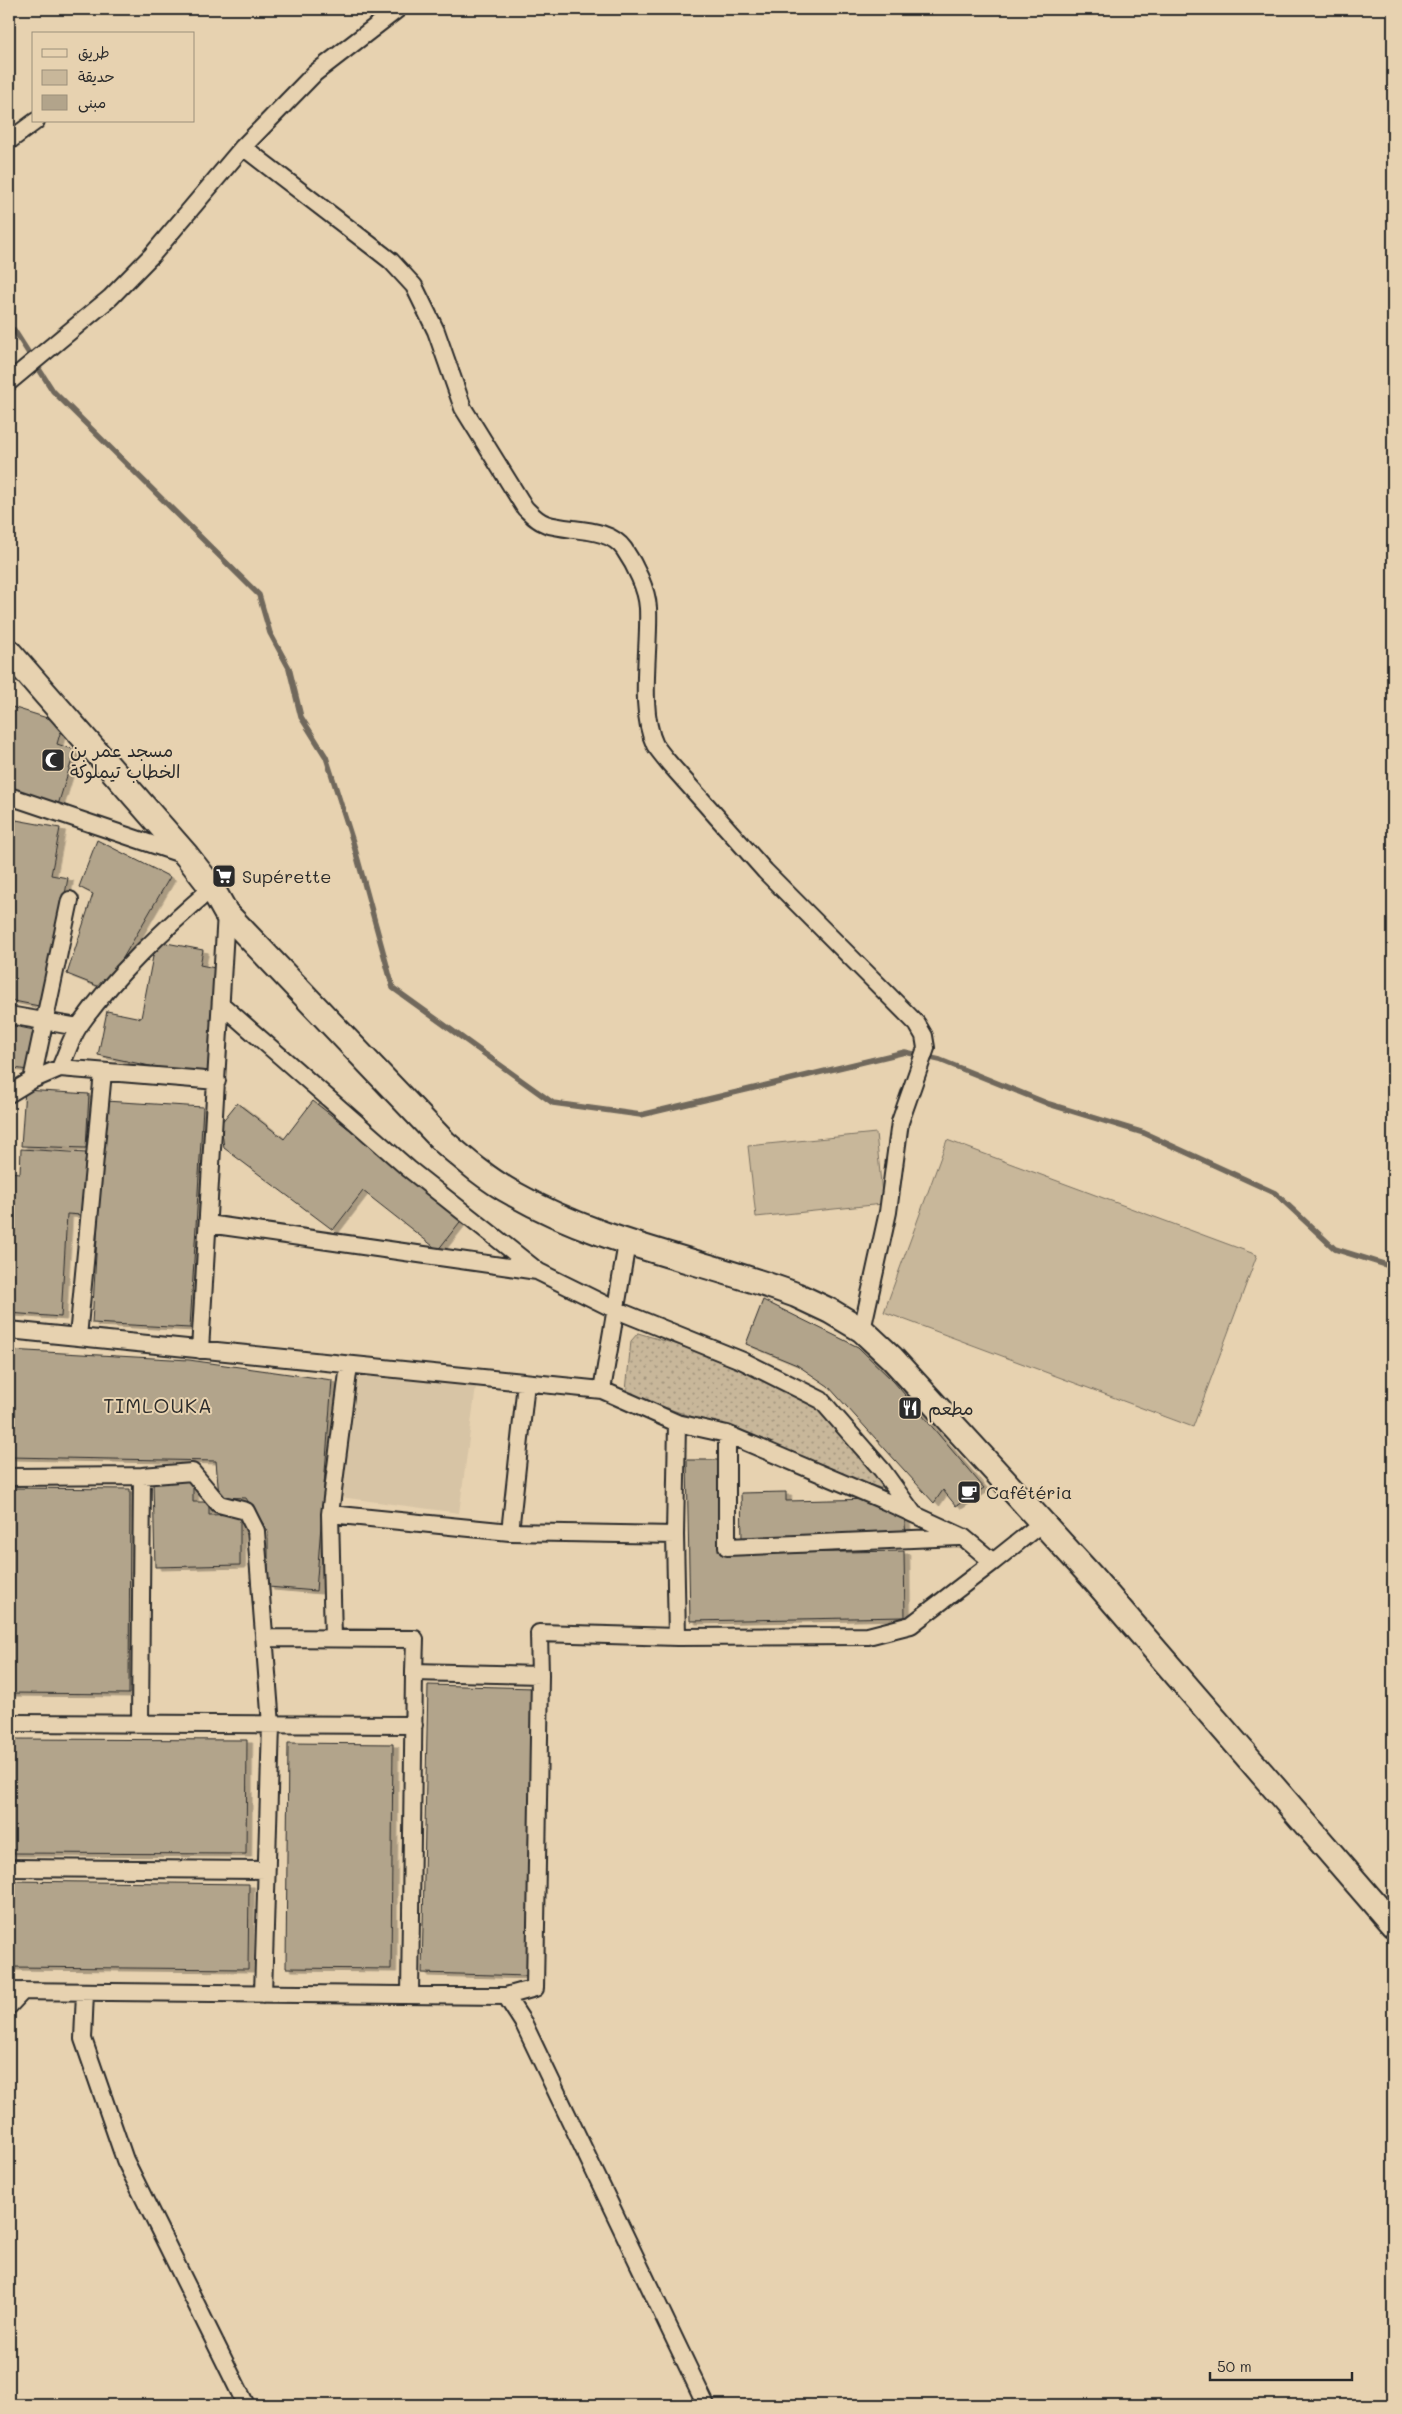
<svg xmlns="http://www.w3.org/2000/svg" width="1402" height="2414" font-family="Mali,'Playpen Sans Arabic',sans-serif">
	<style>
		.built { fill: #d7c4a5 }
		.green { fill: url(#green-dots); stroke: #7a7162 }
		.pitch { fill: #c8b79a; stroke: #7a7162 }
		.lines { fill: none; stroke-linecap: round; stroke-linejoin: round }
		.stream { stroke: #6f685b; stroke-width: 5.5 }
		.building { fill: #b2a48b; stroke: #2b2b2b; filter: url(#shadow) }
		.street-casing { stroke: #2b2b2b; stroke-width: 20 }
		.secondary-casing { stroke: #2b2b2b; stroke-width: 28 }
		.street { stroke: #e7d2b0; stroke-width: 16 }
		.secondary { stroke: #e7d2b0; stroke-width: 24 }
		.labels { text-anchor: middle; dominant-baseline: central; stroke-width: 4; stroke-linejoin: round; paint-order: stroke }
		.poi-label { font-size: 18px; fill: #2b2b2b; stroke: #e7d2b0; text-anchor: start }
		.quarter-label { font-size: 20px; letter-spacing: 1px; fill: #2b2b2b; stroke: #e7d2b0 }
	</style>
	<defs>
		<pattern id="green-dots" width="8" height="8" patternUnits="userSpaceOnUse" patternTransform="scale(1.25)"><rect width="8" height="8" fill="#c8b79a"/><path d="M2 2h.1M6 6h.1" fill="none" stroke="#a3957e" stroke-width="1.8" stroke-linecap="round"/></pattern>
		<filter id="shadow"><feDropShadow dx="5.5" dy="3" stdDeviation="0" flood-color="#0004"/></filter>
	</defs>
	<rect width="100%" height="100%" fill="#e7d2b0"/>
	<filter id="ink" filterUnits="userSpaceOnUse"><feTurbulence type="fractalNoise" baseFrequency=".02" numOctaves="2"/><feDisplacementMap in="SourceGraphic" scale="10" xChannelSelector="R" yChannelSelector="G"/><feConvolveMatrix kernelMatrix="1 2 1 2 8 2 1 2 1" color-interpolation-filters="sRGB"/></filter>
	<g filter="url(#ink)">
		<!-- built -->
		<path class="built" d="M357 1371 476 1387 459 1513 340 1497Z"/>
		<!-- green -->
		<path class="green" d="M638 1333 699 1351 815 1401 884 1480V1486L880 1488 873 1486 743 1433 632 1397 626 1391 631 1341Z"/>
		<!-- pitch -->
		<path class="pitch" d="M876 1133 883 1204 756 1217 748 1146Z
			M947 1140 1257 1255 1193 1427 884 1312Z"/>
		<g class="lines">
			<!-- stream -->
			<path class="stream" d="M14 330 53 391 259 595 270 633 289 668 301 717 326 757 353 842 393 988 553 1103 641 1115 905 1052 940 1060 1049 1104 1144 1133 1275 1193 1335 1249 1393 1267"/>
		</g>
		<!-- building -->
		<path class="building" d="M9 706 63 723 57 744 75 750 58 805 9 790Z
			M16 820 60 828 51 875 68 878 44 1007 9 1000V861Z
			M97 840 170 877 105 989 67 974 93 894 79 887Z
			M156 941 203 950 200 965 220 969 210 1021 218 1023 207 1078 98 1055 107 1011 141 1018Z
			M9 1025 34 1030 27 1070 9 1067Z
			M25 1090 89 1094 86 1148 21 1146Z
			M105 1101 203 1107 190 1328 92 1323Z
			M313 1101 463 1218 438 1250 363 1191 333 1230 224 1148 221 1123 237 1103 284 1139Z
			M21 1149 86 1153 82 1215 67 1214 61 1317 9 1313V1172L20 1173Z
			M763 1300 858 1347 894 1382 984 1488 956 1506 943 1490 934 1503 828 1386 797 1365 746 1344Z
			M9 1350 189 1360 332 1380 316 1591 268 1587V1531L246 1498 219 1497 216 1461 9 1457Z
			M687 1460H718L720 1554 904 1551 905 1617 690 1621Z
			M193 1479V1502H209V1515L240 1514V1565L155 1567 153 1480Z
			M9 1488 130 1489 129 1694 9 1693Z
			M786 1492V1501L876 1499 904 1513 906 1535 742 1539 741 1493Z
			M428 1685 534 1688 529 1976 422 1973Z
			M9 1739 247 1740 246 1854 9 1853Z
			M288 1743 393 1744 391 1969 286 1968Z
			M9 1881 249 1884 248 1969 9 1967Z"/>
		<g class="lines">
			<!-- street casing -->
			<g class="street-casing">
				<path id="street" d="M9 141 36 121
					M243 147 315 73 398 9
					M9 382 110 298 152 255 243 147 373 247 391 261 414 286 436 331 463 408 525 508C531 514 537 521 546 524 569 532 608 526 624 549 635 565 647 589 648 608 650 648 638 709 655 745 659 751 664 757 669 763L765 871 917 1024 924 1036 926 1048 900 1122 888 1212 862 1330
					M9 796 184 855
					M222 1005 409 1169 539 1272 614 1309 743 1361 821 1400 882 1470 913 1513
					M9 1015 78 1027
					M60 1068C66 1055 71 1038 79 1026 116 974 164 929 212 888
					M32 1080 70 900
					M9 1094 32 1080 60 1068 217 1081
					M208 1224 537 1271
					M9 1330 602 1390 677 1423 727 1434 885 1501 963 1537 993 1562 1043 1522
					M78 1337 103 1072
					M200 1350 226 913
					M602 1390 627 1243
					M727 1434V1547L959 1537
					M9 1477 142 1476 192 1472 219 1504 246 1511 256 1531 271 1725 263 1994
					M330 1514 510 1532 526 1383
					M510 1532 675 1535
					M677 1637 868 1636 911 1625 993 1562
					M333 1638 330 1514 349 1365
					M540 1675 539 1633 677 1637 675 1535 677 1423
					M9 1723 414 1725
					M140 1724 142 1476
					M9 1868 266 1870
					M9 1991 506 1996 535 1988 540 1675 414 1672 415 1639 264 1638
					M85 1992 83 2039 125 2160 246 2405
					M410 1995 414 1672
					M506 1996 524 2024 706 2405
					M9 2006 23 1991"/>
			</g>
			<!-- secondary casing -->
			<g class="secondary-casing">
				<path id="secondary" d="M9 652 187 856 212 888 226 913 444 1142C466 1161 488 1180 514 1194 602 1244 702 1260 796 1295L830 1311 862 1330 892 1358 1092 1577 1393 1925"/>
			</g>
			<!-- street -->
			<use href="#street" class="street"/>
			<!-- secondary -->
			<use href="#secondary" class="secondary"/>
		</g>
	</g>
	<!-- icons -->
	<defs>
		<g id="mosque-square" transform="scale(1.25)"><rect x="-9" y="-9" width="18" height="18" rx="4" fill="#2b2b2b" stroke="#e7d2b0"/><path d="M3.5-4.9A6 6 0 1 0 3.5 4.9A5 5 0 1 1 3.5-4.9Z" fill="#fff"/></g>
		<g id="supermarket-square" transform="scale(1.25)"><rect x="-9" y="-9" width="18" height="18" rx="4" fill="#2b2b2b" stroke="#e7d2b0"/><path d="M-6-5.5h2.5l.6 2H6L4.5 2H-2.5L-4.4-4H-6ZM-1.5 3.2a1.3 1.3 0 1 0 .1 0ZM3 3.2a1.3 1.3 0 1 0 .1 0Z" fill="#fff"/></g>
		<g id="restaurant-square" transform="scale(1.25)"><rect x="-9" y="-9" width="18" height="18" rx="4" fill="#2b2b2b" stroke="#e7d2b0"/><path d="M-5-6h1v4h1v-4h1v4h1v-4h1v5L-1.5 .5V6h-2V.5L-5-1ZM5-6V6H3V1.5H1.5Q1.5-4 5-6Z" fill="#fff"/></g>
		<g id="cafe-square" transform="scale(1.25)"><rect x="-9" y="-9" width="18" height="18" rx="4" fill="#2b2b2b" stroke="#e7d2b0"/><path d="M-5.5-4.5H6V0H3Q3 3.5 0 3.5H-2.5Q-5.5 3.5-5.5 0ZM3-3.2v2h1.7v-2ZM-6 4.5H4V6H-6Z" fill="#fff"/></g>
	</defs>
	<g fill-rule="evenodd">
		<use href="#mosque-square" x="53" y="760"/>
		<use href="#supermarket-square" x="224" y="876"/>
		<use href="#restaurant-square" x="910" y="1408"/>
		<use href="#cafe-square" x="969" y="1492"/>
	</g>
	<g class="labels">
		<!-- poi labels -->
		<g class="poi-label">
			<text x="70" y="750">مسجد عمر بن<tspan x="70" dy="21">الخطاب تيملوكة</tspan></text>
			<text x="242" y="876">Supérette</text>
			<text x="928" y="1408">مطعم</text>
			<text x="986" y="1492">Cafétéria</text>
		</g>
		<!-- quarter labels -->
		<g class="quarter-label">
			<text x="158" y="1405">TIMLOUKA</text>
		</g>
	</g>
	<!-- margin -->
	<rect width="1402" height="2414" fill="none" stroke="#e7d2b0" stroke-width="30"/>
	<rect x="15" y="15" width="1372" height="2384" fill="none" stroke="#2b2b2b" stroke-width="2" filter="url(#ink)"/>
	<!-- legend -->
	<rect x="32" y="32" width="162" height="90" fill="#e7d2b0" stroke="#9c8f7b"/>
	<rect x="42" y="49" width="25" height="8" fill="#e7d2b0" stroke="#9c8f7b"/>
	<text x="78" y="58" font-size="15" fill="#2b2b2b">طريق</text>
	<rect x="42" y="70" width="25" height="15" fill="#c8b79a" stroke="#9c8f7b"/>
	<text x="78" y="82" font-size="15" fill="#2b2b2b">حديقة</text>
	<rect x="42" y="95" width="25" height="15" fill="#b2a48b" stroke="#9c8f7b"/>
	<text x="78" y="108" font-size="15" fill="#2b2b2b">مبنى</text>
	<!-- scale -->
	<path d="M1210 2372v8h142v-8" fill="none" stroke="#2b2b2b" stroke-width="2.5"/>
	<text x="1217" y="2372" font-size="15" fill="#2b2b2b" stroke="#e7d2b0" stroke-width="4" paint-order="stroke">50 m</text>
</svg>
